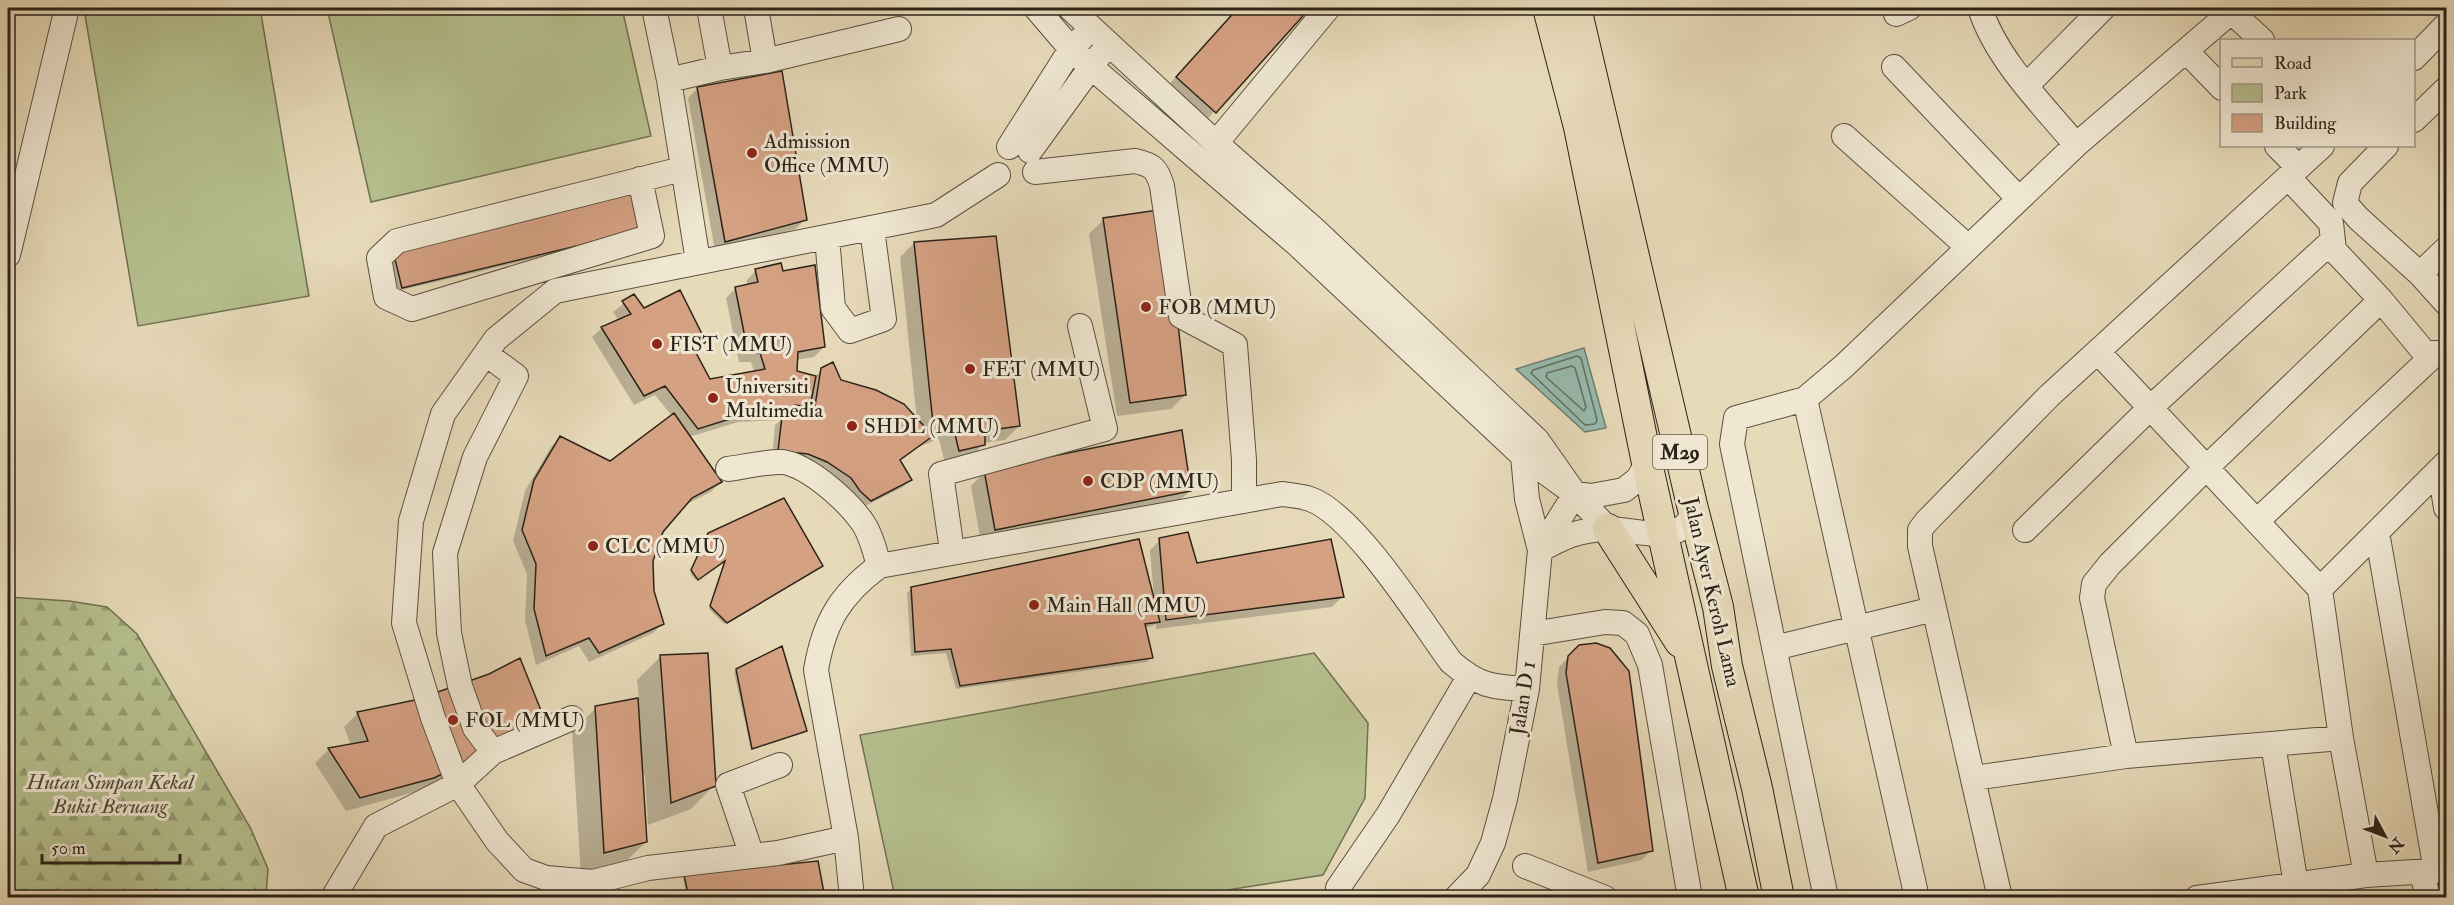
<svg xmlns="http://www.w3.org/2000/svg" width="2454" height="905" font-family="'IM FELL Double Pica',serif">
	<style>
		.forest { fill: url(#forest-firs); stroke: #707254; stroke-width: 1.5 }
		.park { fill: #b6c08f; stroke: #707254; stroke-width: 1.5 }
		.water { fill: #97bbae; stroke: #6c7e72; stroke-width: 1.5 }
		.shadow { fill: #0003; fill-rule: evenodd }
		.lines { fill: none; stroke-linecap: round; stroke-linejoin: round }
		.shore { stroke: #616f64; stroke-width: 1.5 }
		.building { fill: #d5a183; stroke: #2b2319; stroke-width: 1.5 }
		.minor-casing { stroke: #5a5141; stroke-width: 26 }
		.major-casing { stroke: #2b2319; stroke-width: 32 }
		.minor { stroke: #efe7d2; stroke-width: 24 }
		.major { stroke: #e7dab9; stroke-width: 30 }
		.poi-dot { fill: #8f2418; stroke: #efe7d2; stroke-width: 2 }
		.labels { text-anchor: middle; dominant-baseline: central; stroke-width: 6; stroke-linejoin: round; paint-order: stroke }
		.shield { fill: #efe7d2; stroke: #665e50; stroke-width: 1.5 }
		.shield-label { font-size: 20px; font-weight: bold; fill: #2b2319 }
		.poi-label { font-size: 21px; fill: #2b2319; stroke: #efe7d2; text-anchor: start }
		.street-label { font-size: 21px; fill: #2b2319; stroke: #efe7d2 }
		.park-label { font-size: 21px; font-style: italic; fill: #4e4a36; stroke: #efe7d2 }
	</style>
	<defs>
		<pattern id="forest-firs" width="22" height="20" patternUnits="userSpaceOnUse" patternTransform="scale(1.5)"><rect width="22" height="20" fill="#b6c08f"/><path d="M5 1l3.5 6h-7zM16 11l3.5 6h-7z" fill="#949c74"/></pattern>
	</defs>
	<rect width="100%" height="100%" fill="#e7dab9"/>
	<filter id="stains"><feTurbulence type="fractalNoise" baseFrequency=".00333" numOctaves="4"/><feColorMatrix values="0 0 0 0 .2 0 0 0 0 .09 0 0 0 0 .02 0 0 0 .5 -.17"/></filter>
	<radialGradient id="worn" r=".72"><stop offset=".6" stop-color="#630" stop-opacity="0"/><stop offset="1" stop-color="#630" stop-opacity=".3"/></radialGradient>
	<!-- forest -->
	<path class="forest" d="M8 597 69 601 107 607 137 634 251 829 268 869 266 897H8Z"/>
	<!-- park -->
	<path class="park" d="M128 8H260L309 296 138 326 85 15Z
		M327 8H622L651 136 371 202Z
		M1314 653 1368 723 1365 798 1323 875 1177 898 895 897 860 735Z"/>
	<!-- water -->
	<path class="water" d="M1584 348 1606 428 1585 432 1516 369Z"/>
	<!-- shadow -->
	<path class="shadow" d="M1239 8H1308L1201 126 1163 91Z
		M697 89 805 219 796 229 715 251 688 98Z
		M1103 220 1185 395 1171 409 1117 416 1089 234Z
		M637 234 397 291 388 253Z
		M914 243 1019 426 1005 440 984 443 969 459 945 464 939 439 918 447 899 461 910 480 903 487 863 507 772 458 775 425 781 420 738 422 689 437 720 482 711 492 683 506 662 531 652 560 653 592 663 623 653 633 589 662 579 646 536 665 525 620 527 574 513 541 525 491 551 447 561 438 610 463 672 416 655 395 634 405 592 337 602 328 619 321 613 312 633 296 643 310 704 341 694 352 709 381 754 372 751 362H739L726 298 736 288 747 286V280L756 270 782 273 824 347 814 357 796 360 795 372 815 377 822 370 840 381 917 421 900 257ZM810 405 808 414 799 415Z
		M985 471 1190 491 1175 505 981 543 971 486Z
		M707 537 819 568 724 624 709 609 725 560 695 580 690 573Z
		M1160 540 1196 565 1342 597 1332 607 1156 629V624L1153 626 1144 628 1151 658 1147 662 956 689 946 653 911 656 907 593 912 588 1154 598 1150 550Z
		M1580 646 1651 850 1642 860 1588 872 1557 684 1559 667Z
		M660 657 714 785 691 809 648 825 645 775H642L646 842 622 865 581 876 572 731 596 708 639 699 637 680Z
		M736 670 805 731 751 750 734 672Z
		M358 713 533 742 418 791 346 811 315 763 329 749 351 745 344 727Z
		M684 876 824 898H687L683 878Z"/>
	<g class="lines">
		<!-- shore -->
		<path class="shore" d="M1577 356 1581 358 1597 420 1595 424 1585 425 1531 373 1533 370Z
			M1572 366 1575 368 1586 407 1584 411 1546 377 1547 373Z"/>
	</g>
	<!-- building -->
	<path class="building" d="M1238 8H1310L1216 113 1176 77Z
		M782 71 807 220 725 242 697 87Z
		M632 191 643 230 402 288 392 247Z
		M1165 209 1186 395 1130 403 1103 218Z
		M996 236 1020 426 985 431V445L959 451 953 426 934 433 914 242Z
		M781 263 783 271 815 265 825 347 798 352 797 371 816 376 810 407 795 405 791 411 749 413 698 429 665 386 644 396 601 327 631 314 622 301 634 294 644 308 680 290 706 342 694 349 710 379 765 369 760 353H748L735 287 758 282 755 269Z
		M833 362 841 380 876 390 904 404 933 436 900 460 912 480 871 501 860 491 851 478 827 462 808 454 778 451 782 416 814 412 821 368Z
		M674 413 722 482 692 498 663 532 653 561 654 591 664 624 599 653 589 638 546 656 534 609 536 564 522 530 534 480 560 436 610 461Z
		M1182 430 1191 491 995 530 984 470Z
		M784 498 823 566 727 623 710 606 725 561 698 580 691 570 708 533Z
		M1188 532 1197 563 1331 539 1344 597 1166 620 1159 538Z
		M1139 539 1160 622 1145 624 1153 658 960 686 951 649 915 652 911 587Z
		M1596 643 1610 648 1629 671 1653 851 1598 863 1566 673 1568 656 1579 645Z
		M782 646 807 731 752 749 736 669Z
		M708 653 716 786 671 803 660 655Z
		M520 658 548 728 492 750 434 778 360 798 328 748 368 741 357 712 415 700 489 674Z
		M638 698 647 842 604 853 595 706Z
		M818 861 825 898H689L684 875Z"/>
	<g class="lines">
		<!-- minor casing -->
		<g class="minor-casing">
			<path id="minor" d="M654 8 669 80 698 261
				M709 8 720 68
				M756 8 765 61
				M1036 8 1071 49 1090 66 1299 246 1523 456 1575 494 1591 496 1624 490 1638 479 1647 463
				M1070 8 1216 143 1314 229 1537 440 1575 494 1608 529
				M1895 8 1896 14 1909 8
				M1980 8C1996 59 2042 104 2076 145
				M2227 8 2262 40
				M2186 51 2222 88
				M2414 58 2446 25
				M1894 67 2019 199
				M669 80 720 68 765 61 899 29
				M2026 86 2103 8
				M2414 120 2446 89
				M1844 136 1968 247
				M1216 143 1328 8
				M2277 146 2298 167
				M2386 146 2350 183 2345 203 2358 218 2420 274 2446 303
				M1009 147 1071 49 1081 39
				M1030 151 1099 56
				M1035 172 1135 161C1153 165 1157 169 1162 186L1181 316 1235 345 1244 460V501
				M2288 177 2331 223 2334 250 2381 300 2424 352 2446 355
				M640 179 652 236 412 309 386 297 379 258 397 241 682 169
				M827 237 833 308 850 331 884 319 872 229
				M8 255 67 8
				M2420 274 2446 249
				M2098 352 2320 589 2341 738 2366 875
				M486 354 516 376 475 457 445 553 449 633 460 686 475 728 493 752
				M1805 399 1917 898
				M1523 456 1527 499 1540 550C1564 537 1578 530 1606 529 1629 528 1675 546 1690 519 1692 515 1692 509 1692 505
				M728 469C743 467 768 461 783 462 809 466 848 501 863 523 871 535 875 551 879 566
				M2440 470 2446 508
				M2257 521 2436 353
				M2025 530 2150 408 2333 240
				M2377 532 2436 871
				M952 551 941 474 1105 429 1080 326
				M2320 589 2446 463
				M1532 634 1605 622 1623 623 1637 634 1650 665 1690 898
				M1774 648 1934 609
				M2273 744 2296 885
				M2126 756 2092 598 2094 584 2110 564 2206 468 2381 300
				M1974 778 2126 756 2341 738
				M846 838 778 853 648 868 593 882 546 878 524 870 497 841 458 784 433 718 404 623 411 521 443 414 496 339 555 291 936 215 998 175
				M752 856 728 785 780 765
				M1525 866 1605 898
				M2422 873 2428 898
				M1338 888 1388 815 1469 677
				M333 898 376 826 458 784 493 752 572 718
				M852 898 846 838 816 670C824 622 840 595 879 566L1282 494C1291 495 1301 496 1310 499 1354 514 1421 621 1451 662 1479 686 1491 687 1527 689
				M1456 898 1478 875 1493 843 1505 799 1527 689 1540 550 1575 494
				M1826 898 1732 444 1736 418 1805 399 1844 366 2076 145 2231 12
				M2000 898 1920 546V530L1926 522 2049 396 2322 146
				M2197 898 2366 875 2446 870"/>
		</g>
		<!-- major casing -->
		<g class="major-casing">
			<path id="major" d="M1548 8 1579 127 1647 463 1744 898
				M1576 8 1692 505 1718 607 1727 666 1757 788 1779 898
				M1608 529 1680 642"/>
		</g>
		<!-- minor -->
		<use href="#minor" class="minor"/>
		<!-- major -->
		<use href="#major" class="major"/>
	</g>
	<!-- markers -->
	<g class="poi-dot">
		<circle cx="752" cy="153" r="6"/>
		<circle cx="1146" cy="307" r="6"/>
		<circle cx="657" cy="344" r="6"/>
		<circle cx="970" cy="369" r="6"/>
		<circle cx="713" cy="398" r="6"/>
		<circle cx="852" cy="426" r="6"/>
		<circle cx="1088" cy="481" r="6"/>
		<circle cx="593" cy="546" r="6"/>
		<circle cx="1034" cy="605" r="6"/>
		<circle cx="453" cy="720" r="6"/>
	</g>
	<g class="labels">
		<!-- shield labels -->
		<rect class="shield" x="1653" y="435" width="54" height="34" rx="4.5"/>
		<g class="shield-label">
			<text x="1680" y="452">M29</text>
		</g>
		<!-- poi labels -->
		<g class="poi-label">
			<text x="764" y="141">Admission<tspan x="764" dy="24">Office (MMU)</tspan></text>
			<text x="1158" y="307">FOB (MMU)</text>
			<text x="669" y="344">FIST (MMU)</text>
			<text x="982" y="369">FET (MMU)</text>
			<text x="725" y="386">Universiti<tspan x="725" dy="24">Multimedia</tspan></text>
			<text x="864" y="426">SHDL (MMU)</text>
			<text x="1100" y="481">CDP (MMU)</text>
			<text x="605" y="546">CLC (MMU)</text>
			<text x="1046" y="605">Main Hall (MMU)</text>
			<text x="465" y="720">FOL (MMU)</text>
		</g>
		<!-- street labels -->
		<g class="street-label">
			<text transform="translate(1712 592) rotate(77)">Jalan Ayer Keroh Lama</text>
			<text transform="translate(1523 698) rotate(-81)">Jalan D 1</text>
		</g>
		<!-- park labels -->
		<g class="park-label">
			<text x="110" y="782">Hutan Simpan Kekal<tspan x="110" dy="24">Bukit Beruang</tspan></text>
		</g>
	</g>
	<!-- margin -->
	<rect width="2454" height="905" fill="none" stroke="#e7dab9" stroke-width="30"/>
	<rect x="9" y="9" width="2436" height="887" fill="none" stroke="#2b2319" stroke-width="3"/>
	<rect x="15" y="15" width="2424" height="875" fill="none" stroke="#2b2319" stroke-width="1.5"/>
	<!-- legend -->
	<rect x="2220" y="39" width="195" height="108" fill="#efe7d2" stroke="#a19988" stroke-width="1.5"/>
	<rect x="2232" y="58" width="30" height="9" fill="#e7dab9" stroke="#a19988" stroke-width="1.5"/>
	<text x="2274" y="69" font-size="18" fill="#2b2319">Road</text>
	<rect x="2232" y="84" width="30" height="18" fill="#b6c08f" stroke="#a19988" stroke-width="1.5"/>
	<text x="2274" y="99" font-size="18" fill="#2b2319">Park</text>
	<rect x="2232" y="114" width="30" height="18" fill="#d5a183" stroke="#a19988" stroke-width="1.5"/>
	<text x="2274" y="129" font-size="18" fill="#2b2319">Building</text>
	<!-- north arrow -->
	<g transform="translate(2385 836) rotate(131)" stroke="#efe7d2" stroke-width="4.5" paint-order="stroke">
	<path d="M0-4.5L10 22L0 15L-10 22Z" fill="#2b2319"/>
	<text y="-9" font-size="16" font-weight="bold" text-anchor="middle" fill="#2b2319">N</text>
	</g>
	<!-- scale -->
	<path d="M42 854v9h138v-9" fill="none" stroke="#2b2319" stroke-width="3"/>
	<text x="51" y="854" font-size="18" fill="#2b2319" stroke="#efe7d2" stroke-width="4.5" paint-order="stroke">50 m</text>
	<rect width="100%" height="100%" filter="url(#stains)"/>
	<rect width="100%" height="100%" fill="url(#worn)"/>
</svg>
